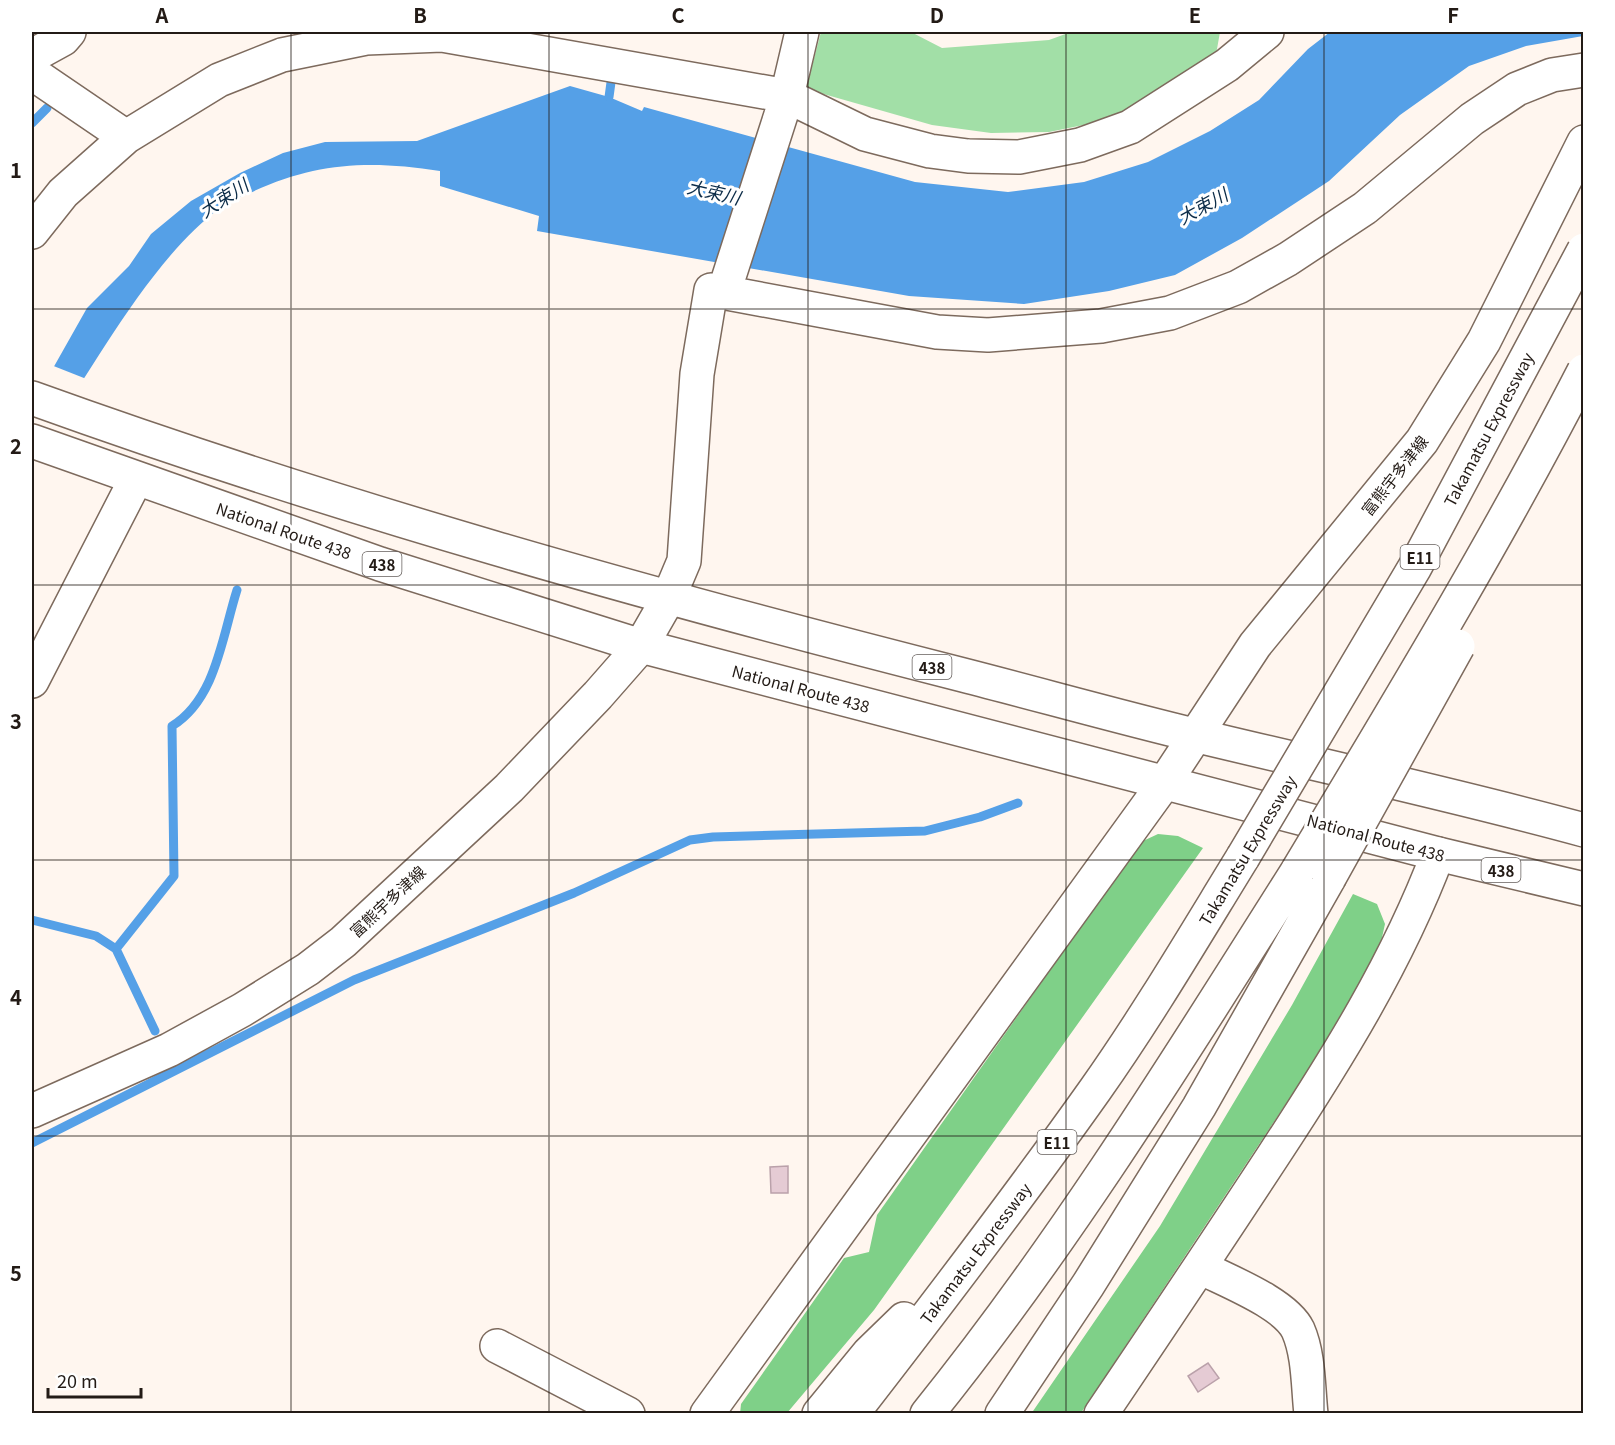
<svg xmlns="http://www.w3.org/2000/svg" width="1615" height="1445" font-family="Georgia,'Noto Sans JP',serif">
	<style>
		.green { fill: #a2dfa7 }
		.forest { fill: #7fd088 }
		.water { fill: #55a0e7 }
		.pier { fill: #fff6ef }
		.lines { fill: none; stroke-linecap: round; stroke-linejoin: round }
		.stream { stroke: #55a0e7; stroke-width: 9 }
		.building { fill: #e5cbd4; stroke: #baa1aa; stroke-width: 1.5 }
		.minor-casing { stroke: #7d6a5d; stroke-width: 36 }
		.major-casing { stroke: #7d6a5d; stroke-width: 36 }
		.highway-casing { stroke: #7d6a5d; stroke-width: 36 }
		.minor { stroke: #fff; stroke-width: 33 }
		.major { stroke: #fff; stroke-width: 33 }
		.highway { stroke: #fff; stroke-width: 33 }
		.highway-bridge-casing { stroke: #7d6a5d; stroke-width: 36; stroke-linecap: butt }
		.highway-bridge { stroke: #fff; stroke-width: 33 }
		.grid { fill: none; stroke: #231b16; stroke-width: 1.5; stroke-opacity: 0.55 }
		.labels { text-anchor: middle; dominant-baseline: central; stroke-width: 6; stroke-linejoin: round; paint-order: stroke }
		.shield { fill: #fff; stroke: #655f5c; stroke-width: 1.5 }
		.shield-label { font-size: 15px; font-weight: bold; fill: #231b16 }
		.street-label { font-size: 16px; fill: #231b16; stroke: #fff }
		.water-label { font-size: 18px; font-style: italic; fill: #0c2c48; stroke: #fff }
		.neatline { fill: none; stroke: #231b16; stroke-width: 2 }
		.grid-label { font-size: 20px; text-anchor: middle; font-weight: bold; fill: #231b16 }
	</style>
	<rect width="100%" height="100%" fill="#fff6ef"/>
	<!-- green -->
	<path class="green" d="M821 32H911L942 48 1049 40 1071 32H1220L1214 66 1108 120 1049 132 991 133 932 125 806 89Z"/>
	<!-- forest -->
	<path class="forest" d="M1158 834 1178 836 1203 848 874 1310 787 1413 740 1414 741 1404 844 1258 869 1252 877 1215 1113 881 1143 841Z
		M1353 894 1377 904 1385 924 1379 951 1303 1078 1081 1413 1031 1414 1160 1226 1292 1005Z"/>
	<!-- water -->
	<path class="water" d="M1330 32H1583V36L1526 46 1469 66 1400 115 1329 181 1242 238 1175 275 1109 291 1024 304 909 296 537 231 539 216 440 186V171C371 160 314 162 250 193 240 197 229 201 221 207 151 259 96 364 46 437L52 370 87 308 129 266 151 234 191 201 240 173 283 153 325 142 417 141 570 86 609 97 642 111 644 107 915 182 1008 192 1084 182 1148 162 1210 131 1259 100 1308 49Z"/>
	<!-- pier -->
	<path class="pier" d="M51 365 89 380 48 439 32 454V390Z"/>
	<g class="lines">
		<!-- stream -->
		<path class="stream" d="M609 97 612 75
			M32 123 47 108
			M32 920 96 936 116 949 155 1031
			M116 949 174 876 172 726C216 699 222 637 237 590
			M32 1143 354 980 574 893 690 840 713 837 925 831 980 817 1018 803"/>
	</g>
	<!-- building -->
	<path class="building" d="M788 1166V1193H771L770 1167Z
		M1208 1363 1219 1378 1198 1392 1188 1376Z"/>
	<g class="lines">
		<!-- minor casing -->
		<g class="minor-casing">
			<path id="minor" d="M32 56 63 39 69 32
				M32 73 126 137
				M32 232 63 193 126 137 219 80 282 55 366 38 442 35 787 96 865 134 930 151 968 156 1019 157 1080 145 1130 127 1227 65 1267 32
				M724 292 787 96 802 32
				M668 599 684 561 697 374 711 290 937 332 988 335 1101 326 1170 313 1238 287 1288 259 1365 208 1472 119 1517 89 1552 75 1584 70
				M32 681 136 479
				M1200 1267C1227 1281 1285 1303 1298 1330 1309 1355 1308 1387 1311 1414
				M497 1346 628 1414
				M707 1414 1165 782
				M1101 1414C1159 1328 1216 1243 1273 1156 1336 1060 1397 963 1438 854"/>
		</g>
		<!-- major casing -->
		<g class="major-casing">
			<path id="major" d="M1165 782 1255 645 1422 441 1484 341 1584 142
				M32 1111 169 1050 242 1010 308 969 343 942 509 788 598 695 641 646 668 599"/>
		</g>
		<!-- highway casing -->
		<g class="highway-casing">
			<path id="highway" d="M32 398C337 508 648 595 963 675 1041 695 1119 717 1198 736 1327 767 1456 795 1584 830
				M32 441 380 564 641 646 1438 854 1584 889
				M819 1414 869 1353 904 1319
				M852 1414C935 1307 1017 1200 1095 1090 1148 1015 1195 935 1243 857
				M927 1414C1065 1243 1181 1055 1298 870
				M1002 1414 1088 1285 1199 1107 1329 878"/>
		</g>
		<!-- minor -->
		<use href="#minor" class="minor"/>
		<!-- major -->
		<use href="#major" class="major"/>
		<!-- highway -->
		<use href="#highway" class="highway"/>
		<!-- highway-bridge casing -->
		<g class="highway-bridge-casing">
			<path id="highway-bridge" d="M1243 857 1415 567 1584 250
				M1298 870C1397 705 1496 542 1584 371
				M1329 878 1458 646"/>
		</g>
		<!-- highway-bridge -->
		<use href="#highway-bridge" class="highway-bridge"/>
	</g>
	<!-- grid -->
	<path class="grid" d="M291 32V1414M549 32V1414M808 32V1414M1066 32V1414M1324 32V1414M32 309H1584M32 585H1584M32 860H1584M32 1136H1584"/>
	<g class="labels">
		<!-- shield labels -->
		<g class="shield">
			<rect x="1400.5" y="545" width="39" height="24" rx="4.5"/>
			<rect x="362.5" y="552" width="39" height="24" rx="4.5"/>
			<rect x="912.5" y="655" width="39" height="24" rx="4.5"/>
			<rect x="1481.5" y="858" width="39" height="24" rx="4.5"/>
			<rect x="1037.5" y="1130" width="39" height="24" rx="4.5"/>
		</g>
		<g class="shield-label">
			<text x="1420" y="557">E11</text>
			<text x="382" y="564">438</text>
			<text x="932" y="667">438</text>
			<text x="1501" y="870">438</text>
			<text x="1057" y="1142">E11</text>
		</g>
		<!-- street labels -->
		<g class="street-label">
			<text transform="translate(1488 429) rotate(-62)">Takamatsu Expressway</text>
			<text transform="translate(1394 475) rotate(-52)">富熊宇多津線</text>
			<text transform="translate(284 530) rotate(19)">National Route 438</text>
			<text transform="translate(801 688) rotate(15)">National Route 438</text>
			<text transform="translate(1376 837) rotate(15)">National Route 438</text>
			<text transform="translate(1247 850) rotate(-59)">Takamatsu Expressway</text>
			<text transform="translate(387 901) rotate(-43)">富熊宇多津線</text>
			<text transform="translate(975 1253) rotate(-53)">Takamatsu Expressway</text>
		</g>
		<!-- water labels -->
		<g class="water-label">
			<text transform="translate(714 191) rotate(13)">大束川</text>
			<text transform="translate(223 197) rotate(-33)">大束川</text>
			<text transform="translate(1202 205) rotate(-29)">大束川</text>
		</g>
	</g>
	<!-- border -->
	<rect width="1615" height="1445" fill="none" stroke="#ffffff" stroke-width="66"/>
	<!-- scale -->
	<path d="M48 1388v9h93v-9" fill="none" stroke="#231b16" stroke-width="3"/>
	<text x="57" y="1388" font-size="18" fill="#231b16" stroke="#ffffff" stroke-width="4.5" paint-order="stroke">20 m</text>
	<rect x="33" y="33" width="1549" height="1379" class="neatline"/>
	<g class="grid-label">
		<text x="162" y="23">A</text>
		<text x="420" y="23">B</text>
		<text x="678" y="23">C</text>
		<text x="937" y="23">D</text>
		<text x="1195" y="23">E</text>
		<text x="1453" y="23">F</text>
		<text x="16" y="178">1</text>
		<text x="16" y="454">2</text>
		<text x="16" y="729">3</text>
		<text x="16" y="1005">4</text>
		<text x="16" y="1281">5</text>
	</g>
</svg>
